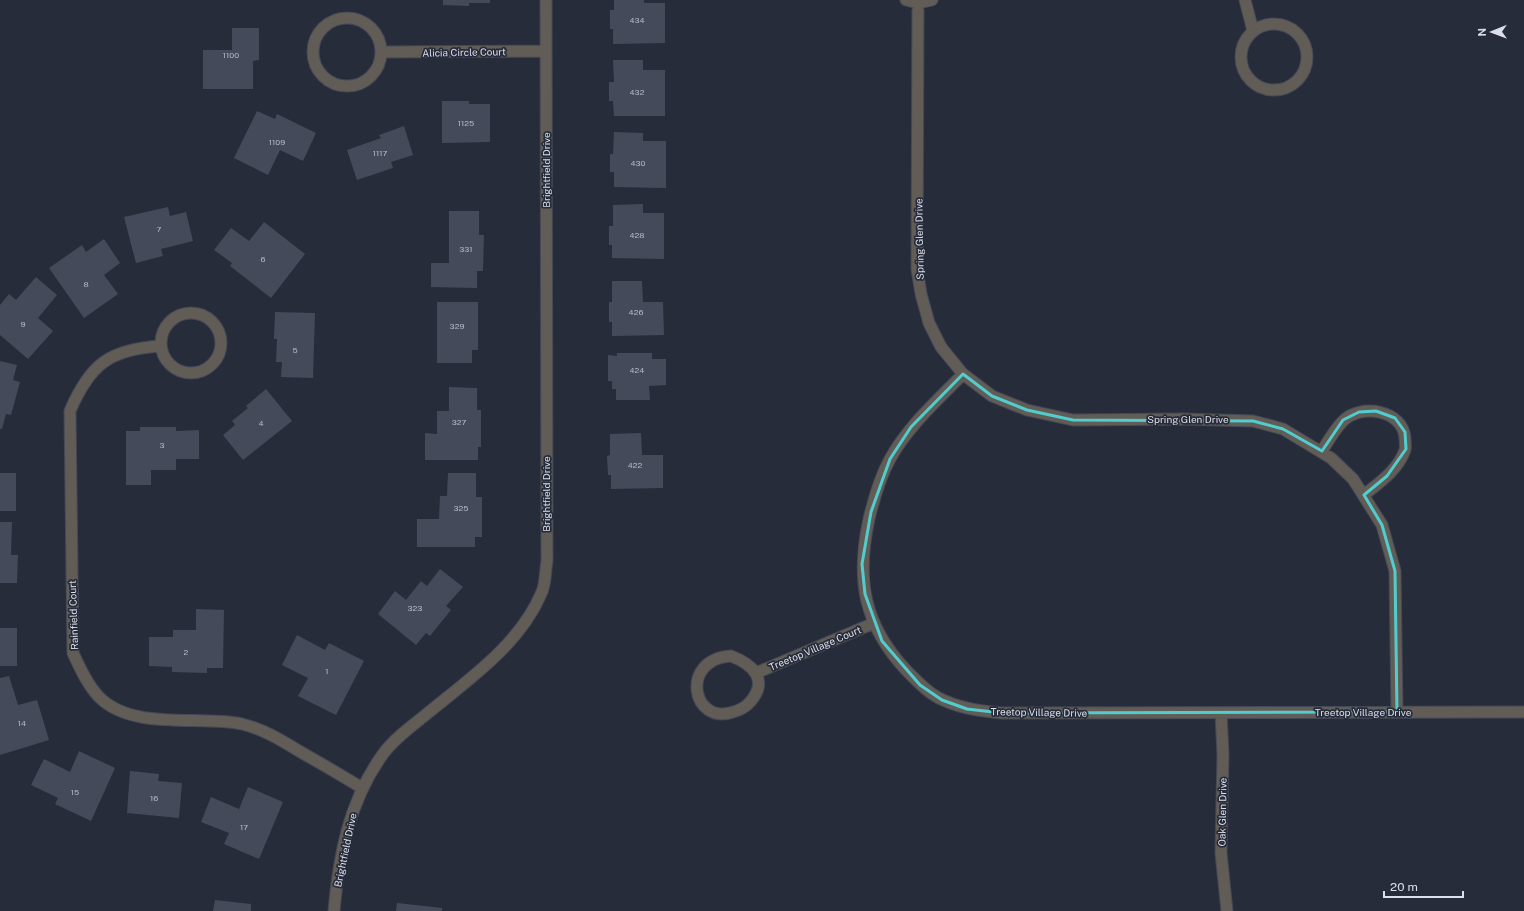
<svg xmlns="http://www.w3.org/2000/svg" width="1524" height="911" font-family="'Public Sans',sans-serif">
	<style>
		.building { fill: #454a5b }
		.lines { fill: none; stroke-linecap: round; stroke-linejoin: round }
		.minor-casing { stroke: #444957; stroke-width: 13 }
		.minor { stroke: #615c55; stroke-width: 11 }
		.marked { fill: none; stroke: #52cdcf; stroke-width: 3; stroke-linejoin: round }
		.labels { text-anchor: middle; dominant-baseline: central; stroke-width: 3.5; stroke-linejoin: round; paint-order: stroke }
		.number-label { font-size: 8px; fill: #b6bac6 }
		.street-label { font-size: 10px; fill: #dcdfea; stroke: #272c3b }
	</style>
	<rect width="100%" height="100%" fill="#272c3b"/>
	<!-- building -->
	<path class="building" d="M443 0H490V3H469V6L443 5Z
		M614 0H644V3H665V43L613 44V29H610V10H614Z
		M232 28H259V60L253 61V89H203V50H232Z
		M613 60H643V70H665V116H614L613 101H609V82H614Z
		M442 101H469V104H490V142L442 143Z
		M257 111 275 119 277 114 316 133 303 161 280 150 268 175 234 158Z
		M404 126 413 155 391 162 393 168 357 180 347 150 381 138 379 135Z
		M614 132 643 133V141H666V188L614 187V172H610V154H613Z
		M643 204V213H664V259L612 258V245H609V226H613V205Z
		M168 207 170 216 186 212 193 241 161 249 163 256 136 263 124 217Z
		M449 211H479V235H484L483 271H477V288L431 287V263H449Z
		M264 222 305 254 271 298 230 266 232 263 214 250 231 228 249 241Z
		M104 239 120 263 104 275 118 294 84 318 49 268 82 245 86 252Z
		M36 277 57 295 38 318 53 331 28 359 0 335V305L9 294 16 300Z
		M612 281H642L643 302H663L664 335 612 336V322H609V302H612Z
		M437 302H478V350H472V363H437Z
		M275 312 315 313 313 378 281 377 282 362H276L277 339H274Z
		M617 353H652V359H666V385L649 386 650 400H616V389H612V381H608V355L617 356Z
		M0 361 17 365 13 380 20 382 11 415 6 414 2 429H0Z
		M449 387 477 388V410H481V447H478V460H425V433L437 434V411H449Z
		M266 389 292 421 243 460 223 435 235 425 232 421 248 408 246 406Z
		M140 427H176V431L199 430V459H176V470H151V485H126V431H140Z
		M641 433 642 455H663V488L611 489V475H608L607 456 610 455V434Z
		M0 473H16V511H0Z
		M448 473H476V497H482V537H475V547H417V519H439L440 496H447Z
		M0 522H12L11 555H18L17 583H0Z
		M440 569 463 587 446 606 451 610 430 636 426 633 416 645 378 614 395 591 406 600 421 581 427 586Z
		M196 609 224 610 223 668H207V673L172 672V667L149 666V637H173V630H196Z
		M0 628H17V666H0Z
		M297 635 325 650 329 643 364 661 336 715 298 696 308 678 282 665Z
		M9 676 18 705 37 700 49 740 0 755V678Z
		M79 751 115 768 91 821 55 804 58 798 31 785 44 759 70 772Z
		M130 771 159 774 158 781 182 783 179 818 127 813Z
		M248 787 283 802 259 859 224 844 229 833 201 822 211 797 239 809Z
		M215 900 251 904V911H213Z
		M397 903 442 908V911H396Z"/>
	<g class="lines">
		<!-- minor casing -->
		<g class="minor-casing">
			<path id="minor" d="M906 0 918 3 932 0
				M1245 0 1253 31
				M918 3 917 269 921 294 929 323 941 347 963 374 992 396 1027 410 1073 420 1183 419 1253 421 1283 429 1331 458 1353 479 1382 525 1395 571 1397 712
				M313 52a34 34 0 1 1 68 0a34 34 0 1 1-68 0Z
				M1241 57a33 33 0 1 1 66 0a33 33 0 1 1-66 0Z
				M382 52 546 51
				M161 343a30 30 0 1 1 60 0a30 30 0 1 1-60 0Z
				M161 346C110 349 90 364 70 411L73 653C80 668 87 684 99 697 133 731 199 715 242 724 263 729 281 740 299 751 320 763 341 775 362 788
				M963 374C937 401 908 426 890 459 880 477 874 498 869 519 856 578 863 624 906 670 917 681 929 694 943 700 963 709 981 711 1002 713L1524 712
				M1322 451C1328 441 1335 429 1343 421 1361 403 1403 410 1405 438 1405 442 1406 447 1405 450 1398 470 1380 482 1364 495
				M731 656C752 664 769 679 751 701 746 707 741 710 733 712 692 726 679 659 731 656Z
				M756 673 874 623
				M1221 713 1223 755 1221 853 1227 911
				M334 911C339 855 349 801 383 754 393 740 409 728 423 717 465 682 519 646 541 594 546 585 545 571 547 561L546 0"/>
		</g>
		<!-- minor -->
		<use href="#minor" class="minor"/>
	</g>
	<!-- marked area -->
	<path class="marked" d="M963 374 992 396 1027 410 1073 420 1253 421 1283 429 1322 451 1343 420 1359 412 1376 411 1395 418 1405 432 1406 449 1387 476 1364 495 1382 525 1395 571 1397 712 1002 713 967 709 942 700 920 685 882 641 865 594 862 564 871 512 890 459 911 427Z"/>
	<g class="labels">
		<!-- number labels -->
		<g class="number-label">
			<text x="637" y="20">434</text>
			<text x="231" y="55">1100</text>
			<text x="637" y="92">432</text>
			<text x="466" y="123">1125</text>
			<text x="277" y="142">1109</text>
			<text x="380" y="153">1117</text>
			<text x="638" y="163">430</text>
			<text x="159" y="229">7</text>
			<text x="637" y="235">428</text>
			<text x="466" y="249">331</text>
			<text x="263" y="259">6</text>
			<text x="86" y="284">8</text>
			<text x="636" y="312">426</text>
			<text x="23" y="324">9</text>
			<text x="457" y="326">329</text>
			<text x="295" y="350">5</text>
			<text x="637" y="370">424</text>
			<text x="459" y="422">327</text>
			<text x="261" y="423">4</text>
			<text x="162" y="445">3</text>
			<text x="635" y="465">422</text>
			<text x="461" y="508">325</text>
			<text x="415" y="608">323</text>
			<text x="186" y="652">2</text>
			<text x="327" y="671">1</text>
			<text x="22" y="723">14</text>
			<text x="75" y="792">15</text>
			<text x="154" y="798">16</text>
			<text x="244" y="827">17</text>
		</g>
		<!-- street labels -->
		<g class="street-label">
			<text transform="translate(464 52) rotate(-1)">Alicia Circle Court</text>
			<text transform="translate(546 170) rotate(-90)">Brightfield Drive</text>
			<text transform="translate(919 239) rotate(-91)">Spring Glen Drive</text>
			<text x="1188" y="419">Spring Glen Drive</text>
			<text transform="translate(546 494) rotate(-90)">Brightfield Drive</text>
			<text transform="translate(73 615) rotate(-92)">Rainfield Court</text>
			<text transform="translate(815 648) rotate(-23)">Treetop Village Court</text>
			<text transform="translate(1039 712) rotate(1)">Treetop Village Drive</text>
			<text x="1363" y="712">Treetop Village Drive</text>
			<text transform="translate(1222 812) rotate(-89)">Oak Glen Drive</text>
			<text transform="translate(345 850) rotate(-78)">Brightfield Drive</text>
		</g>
	</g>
	<!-- north arrow -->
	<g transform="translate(1492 32) rotate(269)" stroke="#272c3b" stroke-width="3" paint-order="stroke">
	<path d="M0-3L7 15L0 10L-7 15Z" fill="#dcdfea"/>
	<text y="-6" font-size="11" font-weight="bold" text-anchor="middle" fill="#dcdfea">N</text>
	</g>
	<!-- scale -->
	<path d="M1384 891v6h79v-6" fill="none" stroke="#dcdfea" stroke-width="2"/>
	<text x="1390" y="891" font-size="12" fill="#dcdfea" stroke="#272c3b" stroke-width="3" paint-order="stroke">20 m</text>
</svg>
